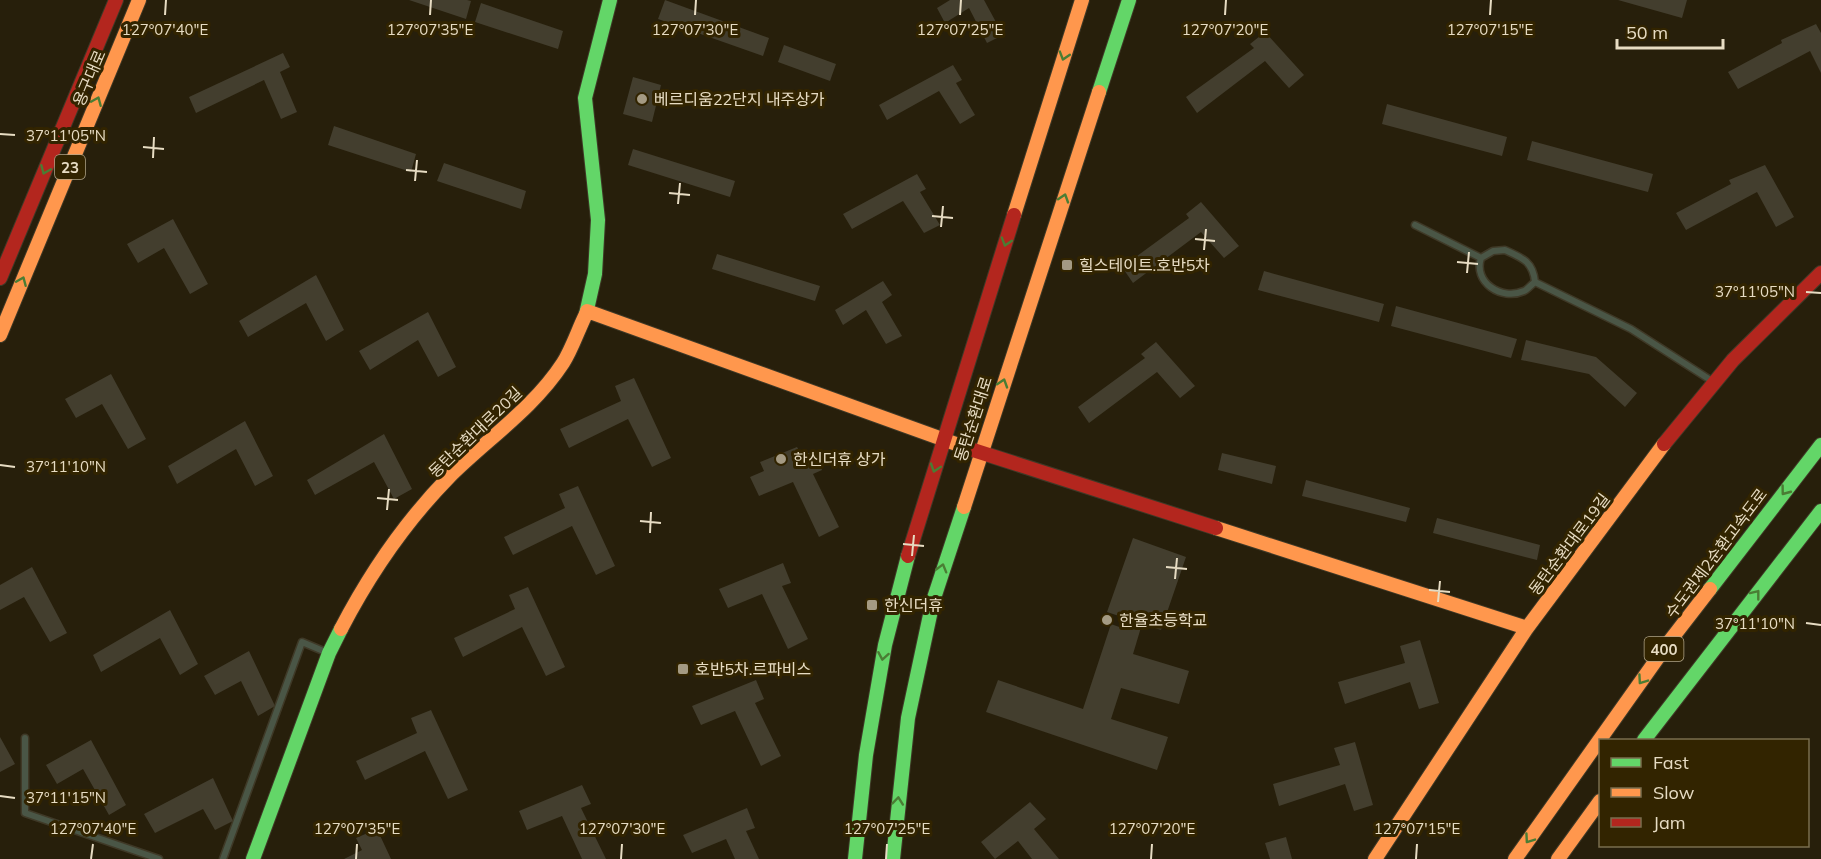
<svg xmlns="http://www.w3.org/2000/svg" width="1821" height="859" font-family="Mulish,'Noto Sans KR',sans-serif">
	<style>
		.building { fill: #433e2e }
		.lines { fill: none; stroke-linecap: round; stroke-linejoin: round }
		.lane-casing { stroke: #3f3927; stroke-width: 9 }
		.fast-casing { stroke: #3f3927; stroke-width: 16 }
		.slow-casing { stroke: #3f3927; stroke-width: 16 }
		.jam-casing { stroke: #3f3927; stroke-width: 16 }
		.lane { stroke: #4a5646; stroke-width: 6 }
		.fast { stroke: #63d668; stroke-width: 14 }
		.slow { stroke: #ff974d; stroke-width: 14 }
		.jam { stroke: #b3261e; stroke-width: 14 }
		.oneway { stroke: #4a7d34 }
		.ticks { fill: none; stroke: #e7dcc3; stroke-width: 2 }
		.poi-dot { fill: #a49a83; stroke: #322400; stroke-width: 2 }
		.labels { text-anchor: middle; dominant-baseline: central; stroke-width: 6; stroke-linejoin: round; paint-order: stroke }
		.shield { fill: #322400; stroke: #b1a588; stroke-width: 1.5 }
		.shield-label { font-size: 15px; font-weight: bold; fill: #e7dcc3 }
		.street-label { font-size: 16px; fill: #e7dcc3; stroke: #322400 }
		.poi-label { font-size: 16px; fill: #e7dcc3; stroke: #322400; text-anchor: start }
		.ticks-label { font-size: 15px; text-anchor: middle; fill: #e7dcc3; stroke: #322400; stroke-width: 6; stroke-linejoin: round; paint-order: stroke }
	</style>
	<rect width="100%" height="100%" fill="#271f0b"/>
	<!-- building -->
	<path class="building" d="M409 0H467L471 1 466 19Z
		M665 0 769 38 763 56 658 19Z
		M950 0H984L1003 35 987 43 969 8 945 23 937 8Z
		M1618 0H1687L1682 18Z
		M481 3 563 31 558 49 475 22Z
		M1816 24 1821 33V73L1810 51 1738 89 1728 72 1782 43 1781 40Z
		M1265 32 1304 75 1289 88 1265 61 1197 113 1186 97 1254 48 1250 44Z
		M784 45 836 64 830 81 778 62Z
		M283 53 290 67 280 72 297 112 281 119 264 80 196 113 189 97Z
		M953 65 962 80 956 83 975 115 960 124 939 91 887 120 879 105Z
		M633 77 661 85 652 122 623 114Z
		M1387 104 1507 137 1502 156 1382 124Z
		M334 126 416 154 411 172 328 145Z
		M1532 141 1653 174 1648 192 1527 160Z
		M633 149 735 181 730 197 628 165Z
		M444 163 526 191 521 209 437 181Z
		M1765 165 1794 217 1776 227 1757 192 1686 230 1676 213 1731 184 1729 180Z
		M917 174 926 189 920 192 940 225 924 233 903 201 852 229 843 214Z
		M1201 202 1239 246 1224 258 1201 232 1133 283 1122 267 1189 218 1186 214Z
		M173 219 208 284 190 294 164 248 138 263 127 244Z
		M717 254 820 286 815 301 712 269Z
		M1264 271 1384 304 1379 322 1258 290Z
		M316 275 344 330 326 341 306 303 248 337 239 321Z
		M883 281 892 295 882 302 902 336 886 344 866 310 843 325 835 310Z
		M1396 306 1517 339 1511 358 1391 326Z
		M428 312 456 367 438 377 418 340 370 370 359 351Z
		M1526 340 1596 357 1637 393 1625 407 1589 374 1521 360Z
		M1156 342 1195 386 1180 398 1157 372 1089 423 1078 407 1145 358 1141 354Z
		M111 374 146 439 128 449 102 404 76 418 65 399Z
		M634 378 671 458 652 467 628 419 569 448 560 429 621 401 615 386Z
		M245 421 273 476 255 486 236 449 177 484 168 466Z
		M384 434 412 489 394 499 374 462 315 495 307 480Z
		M797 447 802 456 814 451 822 470 813 474 839 527 819 537 793 482 759 496 750 477 764 471 760 462Z
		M1222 453 1276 466 1272 484 1218 470Z
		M1306 480 1410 508 1406 522 1302 496Z
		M578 486 615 566 596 575 572 526 513 555 504 537 565 508 559 494Z
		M1437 518 1540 545 1537 560 1433 533Z
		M1133 538 1186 557 1161 630 1142 624 1133 654 1189 671 1179 704 1121 688 1111 719 1168 737 1157 770 986 712 998 680 1083 709 1111 624 1122 628 1125 618 1107 612Z
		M783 563 791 583 782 586 808 639 788 649 762 594 728 608 719 589Z
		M32 567 67 633 50 642 24 597 0 610V585Z
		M528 587 565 667 546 676 522 627 463 657 454 638 515 609 509 595Z
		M170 610 198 664 180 675 160 638 101 672 93 655Z
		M1420 640 1439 703 1419 709 1410 682 1345 704 1338 682 1405 663 1400 646Z
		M249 651 275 706 258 716 241 681 215 695 204 676Z
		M756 680 764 699 755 703 781 756 761 766 735 711 701 725 692 706Z
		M431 710 468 790 448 799 425 751 365 780 356 761 417 733 411 718Z
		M0 737 15 764 0 772Z
		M91 740 126 805 109 815 83 769 57 784 46 765Z
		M1355 742 1373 805 1354 811 1345 784 1279 806 1273 784 1340 765 1334 748Z
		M213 778 233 821 215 830 203 809 155 833 144 814Z
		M582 785 591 804 581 808 606 859H582L562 816 527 830 519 811Z
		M1030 802 1046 819 1034 829 1059 859H1032L1018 841 995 859 981 842Z
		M747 808 755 828 746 831 759 859H735L726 839 692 853 683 835Z
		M377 829 391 859H344L362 850 356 838Z
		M1286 837 1292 859H1270L1265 843Z"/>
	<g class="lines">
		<!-- lane casing -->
		<g class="lane-casing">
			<path id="lane" d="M1415 225 1481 258
				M1505 250C1523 258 1533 262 1535 282 1532 284 1527 290 1524 291 1501 301 1473 282 1481 258L1493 251Z
				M1535 282 1631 329 1712 381
				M25 738V813L159 859
				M223 859 302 642 328 653"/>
		</g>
		<!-- fast casing -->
		<g class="fast-casing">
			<path id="fast" d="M1099 92 1129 0
				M586 314 595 274 598 220 585 98 610 0
				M1710 589 1821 445
				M1644 740 1821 511
				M253 859 329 653 341 629
				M855 859 866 755 885 645 908 556
				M893 859 908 718 933 601 964 507"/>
		</g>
		<!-- slow casing -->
		<g class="slow-casing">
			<path id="slow" d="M1014 215 1082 0
				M587 311 970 449
				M0 335 139 0
				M964 507 1099 92
				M1216 528 1527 628
				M341 629C369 575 406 521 449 477 487 439 533 409 563 363 572 349 578 330 586 314
				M1375 859 1527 628 1664 444
				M1515 859 1669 642 1710 589
				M1558 859 1600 801"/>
		</g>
		<!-- jam casing -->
		<g class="jam-casing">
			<path id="jam" d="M0 278 116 0
				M1664 444 1733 360 1821 273
				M970 449 1216 528
				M908 556 1014 215"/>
		</g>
		<!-- lane -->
		<use href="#lane" class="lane"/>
		<!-- fast -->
		<use href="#fast" class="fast"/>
		<!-- slow -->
		<use href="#slow" class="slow"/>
		<!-- jam -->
		<use href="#jam" class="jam"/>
	</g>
	<!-- one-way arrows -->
	<defs><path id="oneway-chevron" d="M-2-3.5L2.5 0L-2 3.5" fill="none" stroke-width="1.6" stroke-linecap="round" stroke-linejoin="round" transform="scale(1.5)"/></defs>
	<g class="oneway">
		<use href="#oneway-chevron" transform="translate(1064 56) rotate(107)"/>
		<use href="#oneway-chevron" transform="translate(97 101) rotate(-67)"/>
		<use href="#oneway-chevron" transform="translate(45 170) rotate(113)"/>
		<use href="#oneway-chevron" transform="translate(1064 198) rotate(-72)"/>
		<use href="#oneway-chevron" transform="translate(1006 242) rotate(107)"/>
		<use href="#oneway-chevron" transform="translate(22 281) rotate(-67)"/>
		<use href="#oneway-chevron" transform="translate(1003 383) rotate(-72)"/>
		<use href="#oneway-chevron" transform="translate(935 468) rotate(108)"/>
		<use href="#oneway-chevron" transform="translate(1785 491) rotate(127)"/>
		<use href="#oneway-chevron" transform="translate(942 568) rotate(-74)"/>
		<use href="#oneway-chevron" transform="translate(1756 594) rotate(-52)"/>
		<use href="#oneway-chevron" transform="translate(883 656) rotate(100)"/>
		<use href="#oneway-chevron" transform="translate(1642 680) rotate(125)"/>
		<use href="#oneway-chevron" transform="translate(898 801) rotate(-84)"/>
		<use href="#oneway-chevron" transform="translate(1529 839) rotate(125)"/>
	</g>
	<!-- ticks -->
	<path class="ticks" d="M165 15 166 0M430 15 431 0M695 15 696 0M960 15 961 0M1225 15 1226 0M1490 15 1491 0M0 134 15 135M143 147 164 149M153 158 154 137M406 170 427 172M415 181 417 160M669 193 690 195M678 204 680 183M932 216 953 218M941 227 943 206M1195 239 1215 241M1204 250 1206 229M1457 262 1478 264M1467 273 1469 252M1806 292 1821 293M0 465 15 467M377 498 398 500M387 510 389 489M640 521 661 523M650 533 651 512M903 544 924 546M912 556 914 535M1166 567 1187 569M1175 579 1177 558M1429 590 1450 592M1438 602 1440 581M1806 623 1821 625M0 796 15 798M91 859 93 844M356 859 357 844M621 859 622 844M886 859 887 844M1151 859 1152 844M1416 859 1417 844"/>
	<!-- markers -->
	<g class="poi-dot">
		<circle cx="642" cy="99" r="6"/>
		<rect x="1061" y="259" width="12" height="12" rx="3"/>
		<circle cx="781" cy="459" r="6"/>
		<rect x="866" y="599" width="12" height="12" rx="3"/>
		<circle cx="1107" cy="620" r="6"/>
		<rect x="677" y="663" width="12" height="12" rx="3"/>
	</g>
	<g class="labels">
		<!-- shield labels -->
		<g class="shield">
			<rect x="55" y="155" width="30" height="24" rx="4.5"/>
			<rect x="1644.5" y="637" width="39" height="24" rx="4.5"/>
		</g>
		<g class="shield-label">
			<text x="70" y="167">23</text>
			<text x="1664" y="649">400</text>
		</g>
		<!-- street labels -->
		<g class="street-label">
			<text transform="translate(89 78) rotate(-67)">용구대로</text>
			<text transform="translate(973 419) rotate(-72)">동탄순환대로</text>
			<text transform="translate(475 432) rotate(-44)">동탄순환대로20길</text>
			<text transform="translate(1569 544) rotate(-53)">동탄순환대로19길</text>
			<text transform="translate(1716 553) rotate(-53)">수도권제2순환고속도로</text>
		</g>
		<!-- poi labels -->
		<g class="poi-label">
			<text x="654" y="99">베르디움22단지 내주상가</text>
			<text x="1079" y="265">힐스테이트.호반5차</text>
			<text x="793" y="459">한신더휴 상가</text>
			<text x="884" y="605">한신더휴</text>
			<text x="1119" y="620">한율초등학교</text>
			<text x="695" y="669">호반5차.르파비스</text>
		</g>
	</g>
	<g class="ticks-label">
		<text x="165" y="35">127°07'40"E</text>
		<text x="430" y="35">127°07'35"E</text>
		<text x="695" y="35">127°07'30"E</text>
		<text x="960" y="35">127°07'25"E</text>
		<text x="1225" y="35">127°07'20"E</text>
		<text x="1490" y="35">127°07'15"E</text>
		<text x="66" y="141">37°11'05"N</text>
		<text x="1755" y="297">37°11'05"N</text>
		<text x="66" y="472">37°11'10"N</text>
		<text x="1755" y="629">37°11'10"N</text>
		<text x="66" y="803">37°11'15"N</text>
		<text x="93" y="834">127°07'40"E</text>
		<text x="357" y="834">127°07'35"E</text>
		<text x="622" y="834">127°07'30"E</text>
		<text x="887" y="834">127°07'25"E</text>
		<text x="1152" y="834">127°07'20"E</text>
		<text x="1417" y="834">127°07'15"E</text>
	</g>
	<!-- legend -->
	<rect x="1599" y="739" width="210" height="108" fill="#322400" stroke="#7a6e4e" stroke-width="1.5"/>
	<rect x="1611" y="758" width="30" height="9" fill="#63d668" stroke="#7a6e4e" stroke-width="1.5"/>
	<text x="1653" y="769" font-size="18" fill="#e7dcc3">Fast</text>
	<rect x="1611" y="788" width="30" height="9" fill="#ff974d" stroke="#7a6e4e" stroke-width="1.5"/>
	<text x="1653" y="799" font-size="18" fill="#e7dcc3">Slow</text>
	<rect x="1611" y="818" width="30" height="9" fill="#b3261e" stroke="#7a6e4e" stroke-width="1.5"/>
	<text x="1653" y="829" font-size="18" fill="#e7dcc3">Jam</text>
	<!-- scale -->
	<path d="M1617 39v9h106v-9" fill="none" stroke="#e7dcc3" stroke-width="3"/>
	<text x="1626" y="39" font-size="18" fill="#e7dcc3" stroke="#322400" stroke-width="4.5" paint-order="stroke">50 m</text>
</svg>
